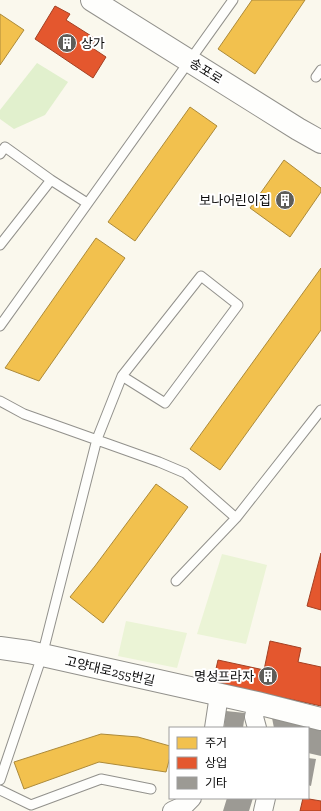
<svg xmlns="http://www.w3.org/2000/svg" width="321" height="811" font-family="'Zilla Slab','Noto Sans KR',serif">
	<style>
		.green { fill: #e1f0cd }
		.pitch { fill: #ebf4d6 }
		.homes { fill: #f2c14e; stroke: #ac8a3a }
		.shops { fill: #e4572e; stroke: #a34023 }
		.building { fill: #9c9a94 }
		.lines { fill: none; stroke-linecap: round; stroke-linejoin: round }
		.service-casing { stroke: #92918c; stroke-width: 11 }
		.minor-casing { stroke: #92918c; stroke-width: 20 }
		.tertiary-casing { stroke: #92918c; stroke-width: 24 }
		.service { stroke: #fefefc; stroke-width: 9 }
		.minor { stroke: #fefefc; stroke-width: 18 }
		.tertiary { stroke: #fefefc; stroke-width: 22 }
		.labels { text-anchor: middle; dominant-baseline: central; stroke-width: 4; stroke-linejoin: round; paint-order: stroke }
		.poi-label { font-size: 13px; fill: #0a0a0a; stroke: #fff; text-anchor: end }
		.street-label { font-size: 13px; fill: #0a0a0a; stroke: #fff }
	</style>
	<rect width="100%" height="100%" fill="#faf8ed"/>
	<!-- green -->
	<path class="green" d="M37 63 68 82 45 115 14 129 0 119V110Z"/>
	<!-- pitch -->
	<path class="pitch" d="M222 554 267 565 246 644 197 634Z
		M126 621 187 633 177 668 118 656Z"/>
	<!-- homes -->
	<path class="homes" d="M252 0H305L255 74 218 49Z
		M0 14 24 30 0 65Z
		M190 107 217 126 135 241 108 222Z
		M284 160 321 188V192L290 237 250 208Z
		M96 238 125 258 39 381 5 368Z
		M321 268V330L220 470 190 449Z
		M156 484 188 507 103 623 70 597 95 566Z
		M101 734 138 737 170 746V757L166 772 99 762 24 789 14 762Z"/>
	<!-- shops -->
	<path class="shops" d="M55 6 70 14 66 20 96 39 91 47 106 57 93 78 35 39Z
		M321 553V610L307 606Z
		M270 641 301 648 298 662 321 667V706L213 682 218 660 264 670Z
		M303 798 321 801V811H300Z"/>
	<!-- building -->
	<path class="building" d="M226 711 245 713 243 728H224Z
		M272 718 321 728V756L308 753V728H274Z
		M308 758 316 759 311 786 308 785Z
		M227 798H253L249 811H223Z"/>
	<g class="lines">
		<!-- service casing -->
		<g class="service-casing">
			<path id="service" d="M316 77 321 70
				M0 154 5 147 51 180 87 203
				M0 245 51 180
				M0 326 233 0
				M0 401 24 414 159 462 185 473 236 518
				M176 581 236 518 321 410
				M0 780 42 656 97 439 122 376 201 276 238 305 165 403 122 376
				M0 790 31 805 101 779 151 789"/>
		</g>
		<!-- minor casing -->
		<g class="minor-casing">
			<path id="minor" d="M257 703 254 717 257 728
				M214 728 219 695
				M172 811 185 805 192 798
				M263 811 266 798"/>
		</g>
		<!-- tertiary casing -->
		<g class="tertiary-casing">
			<path id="tertiary" d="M92 0 298 129 321 142
				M0 648 29 652 257 703 321 719"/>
		</g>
		<!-- service -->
		<use href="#service" class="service"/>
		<!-- minor -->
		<use href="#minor" class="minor"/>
		<!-- tertiary -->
		<use href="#tertiary" class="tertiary"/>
	</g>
	<!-- icons -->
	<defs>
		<g id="building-disc" transform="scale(1)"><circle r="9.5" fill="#5e5d59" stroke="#fff"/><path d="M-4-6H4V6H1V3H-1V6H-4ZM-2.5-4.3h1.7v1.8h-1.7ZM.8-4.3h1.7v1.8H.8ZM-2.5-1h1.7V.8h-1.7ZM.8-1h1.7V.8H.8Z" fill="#fff"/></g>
	</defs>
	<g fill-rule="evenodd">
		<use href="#building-disc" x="67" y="43"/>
		<use href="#building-disc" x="285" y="200"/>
		<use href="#building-disc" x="268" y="676"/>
	</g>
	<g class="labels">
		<!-- poi labels -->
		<g class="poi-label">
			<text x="81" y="43" text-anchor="start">상가</text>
			<text x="271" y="200">보나어린이집</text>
			<text x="254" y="676">명성프라자</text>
		</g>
		<!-- street labels -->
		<g class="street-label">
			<text transform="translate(206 71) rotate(32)">송포로</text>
			<text transform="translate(110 671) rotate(13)">고양대로255번길</text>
		</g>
	</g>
	<!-- legend -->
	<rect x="169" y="727" width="140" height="72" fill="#ffffff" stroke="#9d9d9d"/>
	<rect x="177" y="737" width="20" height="12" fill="#f2c14e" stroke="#9d9d9d"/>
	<text x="205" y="747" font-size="12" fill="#0a0a0a">주거</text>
	<rect x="177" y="757" width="20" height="12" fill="#e4572e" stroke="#9d9d9d"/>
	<text x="205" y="767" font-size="12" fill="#0a0a0a">상업</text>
	<rect x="177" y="777" width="20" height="12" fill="#9c9a94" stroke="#9d9d9d"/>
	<text x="205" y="787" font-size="12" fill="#0a0a0a">기타</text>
</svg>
